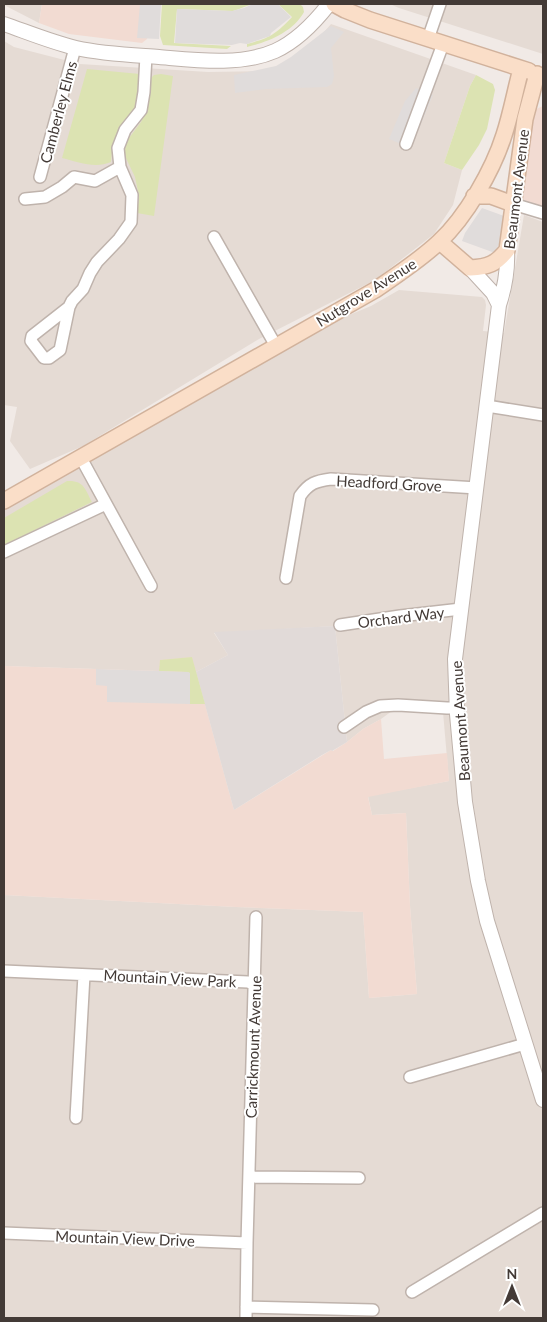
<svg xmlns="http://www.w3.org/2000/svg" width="547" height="1322" font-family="Lato,sans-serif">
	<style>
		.residential { fill: #e5dbd4 }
		.commercial { fill: #f2dbd2 }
		.industrial { fill: #e1dad8 }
		.green { fill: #dce3b2 }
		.parking { fill: #e0dcdb }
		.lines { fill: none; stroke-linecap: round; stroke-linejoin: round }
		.minor-casing { stroke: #bfb3ac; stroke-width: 14 }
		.tertiary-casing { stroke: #bfb3ac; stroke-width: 16 }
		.secondary-casing { stroke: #d1b29c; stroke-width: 18 }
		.minor { stroke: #fff; stroke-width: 11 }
		.tertiary { stroke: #fff; stroke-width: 14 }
		.secondary { stroke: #fadec8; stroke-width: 15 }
		.labels { text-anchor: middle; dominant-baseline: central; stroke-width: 4; stroke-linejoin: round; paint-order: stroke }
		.street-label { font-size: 15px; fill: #433a36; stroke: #fff }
	</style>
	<rect width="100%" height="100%" fill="#f1eae6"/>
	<!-- residential -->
	<path class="residential" d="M4 4H42L39 23 4 5Z
		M390 4H543V54L399 8Z
		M331 24 476 75 470 86 444 163 462 170 453 205 434 234 375 280 259 339 83 446 30 469 10 441 17 407 4 405V41L14 47 80 64 208 72 272 71 313 45Z
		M524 215 543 222V1318H4V895L236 907 363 912 369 998 417 994 410 906 406 813 372 815 368 796 449 781 443 712 418 709 392 711 381 719 363 729 347 742 335 626 214 633 228 655 196 672 191 657 159 671 4 666V502L277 345 371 306 399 290 482 297 485 300 486 305 483 331 504 333Z"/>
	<!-- commercial -->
	<path class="commercial" d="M42 4H149L147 39 142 43 69 34 39 23Z
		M543 106V208L520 200 534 110Z
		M192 657 234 810 331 750 333 751 347 742 363 729 381 719 384 759 447 753 449 781 368 797 372 815 406 813 410 906 417 994 369 998 363 912 236 907 4 895V666L159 671 160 660Z"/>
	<!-- industrial -->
	<path class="industrial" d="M335 626 347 742 332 751 331 750 322 755 234 810 196 672 228 655 214 632Z"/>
	<!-- green -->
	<path class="green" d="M162 4H252L239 9 233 11 177 9 174 43 231 46 227 49 163 45 160 36Z
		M278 4H300L303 7 304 12C293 32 268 42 247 47V44C270 38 276 34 292 17Z
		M87 69 140 74C140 88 139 104 131 116 127 121 121 126 118 131 113 141 112 151 111 162 95 169 78 162 62 158Z
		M161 74 173 76 154 216 137 213 139 196 135 177 124 154 126 142 141 122 145 113 149 96 150 79 154 75Z
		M476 75 493 84 495 90 487 129 479 145 462 170 444 163 470 86Z
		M67 481C84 480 85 489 92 502L4 545V518Z
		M192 657 205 704H190V673L187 672 159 671 160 660Z"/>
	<!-- parking -->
	<path class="parking" d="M140 4H161L159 39 137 38Z
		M253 4H278L291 17 271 33 270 36 247 44 240 43 232 45 175 43 177 9 232 11 244 8Z
		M331 26 344 32 331 48 334 76 332 84 327 87 266 89 235 93 234 75 276 66 291 57Z
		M416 88 433 95 411 148 389 139 405 101Z
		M482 208 504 216 500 242 495 253 462 241 465 233Z
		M96 669 188 672 190 673V704L107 702V686L96 685Z"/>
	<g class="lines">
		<!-- minor casing -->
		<g class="minor-casing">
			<path id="minor" d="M428 39 440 4
				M406 144 443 44
				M40 177 75 48
				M25 199 45 197 62 187 74 177 95 181 120 167 118 148 125 130 141 110 144 92 146 56
				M513 204 543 213
				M214 237 276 346
				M69 307 32 336 31 341 44 358H49L60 350 69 307 72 301 83 289 90 273 97 262 119 239 131 222 132 195 120 167
				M487 406 543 415
				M81 458 151 586
				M4 552 106 504
				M286 578 300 496C309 483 316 481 331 479L477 488
				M340 625 400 616 461 609
				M344 727 366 712 380 706 398 705 447 708H456
				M4 971 248 982 255 985
				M410 1077 525 1044
				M76 1118 84 975
				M249 1177 359 1178
				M4 1233 247 1243
				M412 1292 543 1213
				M246 1307 373 1310
				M246 1318 247 1243 256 917"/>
		</g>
		<!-- tertiary casing -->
		<g class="tertiary-casing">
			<path id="tertiary" d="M4 24C27 32 51 42 76 48 103 54 131 55 159 57 195 60 241 66 275 51 297 41 315 22 329 4
				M507 250C508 269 505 287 499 305L455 659 457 714 465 802 478 881 487 921 543 1100
				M470 268 493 293 499 305"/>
		</g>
		<!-- secondary casing -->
		<g class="secondary-casing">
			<path id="secondary" d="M334 4 345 10 370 20 529 71
				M474 196H491L513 204
				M440 242 470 268C488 267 496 264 507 250L525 119 537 74
				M4 501 375 290C397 275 420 260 439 242 466 217 493 170 504 135 511 114 515 91 521 69"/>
		</g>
		<!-- minor -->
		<use href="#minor" class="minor"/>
		<!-- tertiary -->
		<use href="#tertiary" class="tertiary"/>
		<!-- secondary -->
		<use href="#secondary" class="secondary"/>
	</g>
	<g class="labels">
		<!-- street labels -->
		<g class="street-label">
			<text transform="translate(58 112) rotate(-75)">Camberley Elms</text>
			<text transform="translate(516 189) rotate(-83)">Beaumont Avenue</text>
			<text transform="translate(366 292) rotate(-32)">Nutgrove Avenue</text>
			<text transform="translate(389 483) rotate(3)">Headford Grove</text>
			<text transform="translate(401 617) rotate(-7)">Orchard Way</text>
			<text transform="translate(460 721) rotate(-94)">Beaumont Avenue</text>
			<text transform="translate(170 978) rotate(3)">Mountain View Park</text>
			<text transform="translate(253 1047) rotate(-88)">Carrickmount Avenue</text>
			<text transform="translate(125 1238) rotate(2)">Mountain View Drive</text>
		</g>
	</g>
	<!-- border -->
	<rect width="547" height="1322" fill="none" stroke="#433a36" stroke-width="10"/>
	<!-- north arrow -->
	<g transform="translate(512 1287)" stroke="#ffffff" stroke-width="4" paint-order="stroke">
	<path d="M0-4L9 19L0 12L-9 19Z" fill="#433a36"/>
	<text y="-8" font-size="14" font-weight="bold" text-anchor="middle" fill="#433a36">N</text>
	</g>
</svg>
